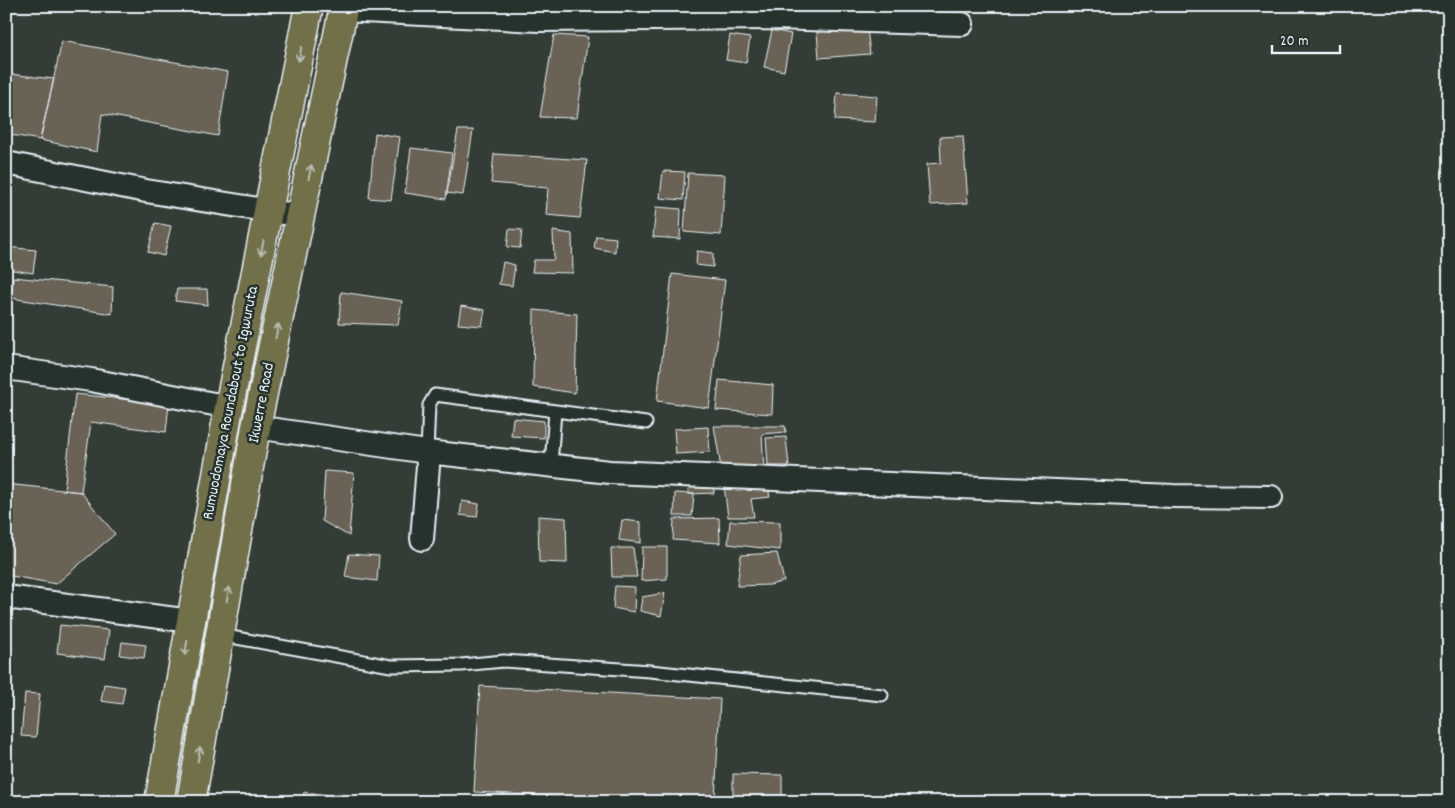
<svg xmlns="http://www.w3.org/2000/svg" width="1455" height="808" font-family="Dekko,sans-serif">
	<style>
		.building { fill: #6b6354; stroke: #e8f1f8 }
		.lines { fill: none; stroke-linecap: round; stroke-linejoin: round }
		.lane-casing { stroke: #e8f1f8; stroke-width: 15 }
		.street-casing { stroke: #e8f1f8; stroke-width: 26 }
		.primary-casing { stroke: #e8f1f8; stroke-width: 31 }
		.lane { stroke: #26332d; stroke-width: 11 }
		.street { stroke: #26332d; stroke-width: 22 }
		.primary { stroke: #726f4a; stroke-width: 28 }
		.oneway { stroke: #b9bdb2 }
		.labels { text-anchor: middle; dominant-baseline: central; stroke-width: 5; stroke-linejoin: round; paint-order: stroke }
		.street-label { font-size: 16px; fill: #e8f1f8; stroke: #26332d }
	</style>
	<rect width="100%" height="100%" fill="#343d35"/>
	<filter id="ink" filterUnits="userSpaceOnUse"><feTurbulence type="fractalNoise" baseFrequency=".02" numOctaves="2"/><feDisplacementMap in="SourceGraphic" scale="10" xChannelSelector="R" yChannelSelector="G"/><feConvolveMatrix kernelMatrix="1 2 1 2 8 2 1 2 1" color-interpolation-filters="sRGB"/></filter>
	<g filter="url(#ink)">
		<!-- building -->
		<path class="building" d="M522 6H562V13L521 10Z
			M867 28 870 54 819 58 817 32Z
			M772 30 791 34 784 71 764 67Z
			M554 35 588 37 577 118 540 117Z
			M730 35 750 38 746 63 726 60Z
			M62 41 228 72 218 136 102 114 97 152 40 140Z
			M9 74 54 79 40 140 6 134Z
			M837 93 877 96 875 122 835 120Z
			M458 130H473L463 195 447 193Z
			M375 133 400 137 391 200 369 198Z
			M963 136 968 203 930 205 927 164 941 163 940 137Z
			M411 148 452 153 446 199 405 193Z
			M494 154 587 160 580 218 546 215 548 188 491 183Z
			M663 171 685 172 683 200 660 198Z
			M688 173 725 175 721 235 684 232Z
			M656 207 681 209 680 239 653 237Z
			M155 223 171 226 164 256 148 252Z
			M509 229 522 230 520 248 507 247Z
			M553 231 572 234 573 273 532 272 534 260H554Z
			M596 236 616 238 615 252 594 248Z
			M6 247 36 250 33 273 6 269Z
			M697 251 713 253V267L696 265Z
			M503 262 515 265 512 286 499 284Z
			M672 274 725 280 709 408 657 401Z
			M13 277 113 287 112 314 11 298Z
			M177 289H207L208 305 175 301Z
			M341 292 402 301 398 325 339 323Z
			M461 306 485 310 482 326 458 324Z
			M534 310 577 314 575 393 533 387Z
			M719 380 773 385 772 414 716 410Z
			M75 394 169 404 166 432 91 422 81 492 64 490Z
			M513 418 544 421V438L511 436Z
			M714 426H785L786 432 762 434 764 470 722 474Z
			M708 427 710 452 676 454 674 429Z
			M786 437 789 466H768L766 438Z
			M325 471 354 473 349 536 322 521Z
			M687 472 713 473 714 493 689 494Z
			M765 473 770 497 751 499 754 517H728L723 478Z
			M6 484 81 492 115 534 56 584 6 575Z
			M675 493 694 494 692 516H674Z
			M462 501 479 504 477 517 460 515Z
			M538 516 566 518 567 563 539 562Z
			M719 518 720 543 673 540 674 519Z
			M622 520 641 522V543L619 540Z
			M730 521 780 522V550L728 544Z
			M642 547H667V579L641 581Z
			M611 548H633L637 577H612Z
			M777 553 784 581 770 585 737 586 741 555Z
			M349 554 379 556 377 581 345 577Z
			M615 586 635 587 634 612 613 608Z
			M665 593 661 616 640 611 642 597Z
			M60 625 109 630 105 659 57 653Z
			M122 642 146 645 144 658 120 655Z
			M104 684 125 687 122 704 101 701Z
			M480 686 720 699 715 802H657L474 792Z
			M25 693 40 694 36 737 21 736Z
			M733 774 782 775V802H733Z
			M304 792 347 797 346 802H303Z"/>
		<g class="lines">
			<!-- lane casing -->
			<g class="lane-casing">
				<path id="lane" d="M427 452 429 405 435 395 646 423
					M551 465 555 411
					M220 635 391 666 461 665 504 661 650 671 882 695"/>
			</g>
			<!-- street casing -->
			<g class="street-casing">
				<path id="street" d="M343 10 539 20 774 18 962 24
					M6 163 146 191 301 216
					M6 368 91 380 229 407
					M256 427 427 452 610 472 1173 496 1271 497
					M422 539 428 466 427 452
					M6 597 191 621"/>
			</g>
			<!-- primary casing -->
			<g class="primary-casing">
				<path id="primary" d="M159 802 229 407 309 6
					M191 802 256 427 344 6"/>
			</g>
			<!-- lane -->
			<use href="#lane" class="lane"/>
			<!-- street -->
			<use href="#street" class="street"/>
			<!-- primary -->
			<use href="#primary" class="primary"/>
		</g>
		<!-- one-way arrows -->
		<defs><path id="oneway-shaft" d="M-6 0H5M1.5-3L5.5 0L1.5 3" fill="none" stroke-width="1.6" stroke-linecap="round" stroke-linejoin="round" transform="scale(1.25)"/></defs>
		<g class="oneway">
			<use href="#oneway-shaft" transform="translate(300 54) rotate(101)"/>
			<use href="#oneway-shaft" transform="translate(310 172) rotate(-78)"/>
			<use href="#oneway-shaft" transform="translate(262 248) rotate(102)"/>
			<use href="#oneway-shaft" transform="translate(277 331) rotate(-78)"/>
			<use href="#oneway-shaft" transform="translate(228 594) rotate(-80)"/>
			<use href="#oneway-shaft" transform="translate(186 648) rotate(100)"/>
			<use href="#oneway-shaft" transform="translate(199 754) rotate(-80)"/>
		</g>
	</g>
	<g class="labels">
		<!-- street labels -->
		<g class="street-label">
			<text transform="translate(231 403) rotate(-79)">Rumuodomaya Roundabout to Igwuruta</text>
			<text transform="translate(262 403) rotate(-79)">Ikwerre Road</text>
		</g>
	</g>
	<!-- margin -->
	<rect width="1455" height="808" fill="none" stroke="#26332d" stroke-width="25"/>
	<rect x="12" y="12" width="1430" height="783" fill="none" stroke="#e8f1f8" stroke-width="2" filter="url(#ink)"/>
	<!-- scale -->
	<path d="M1272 45v8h68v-8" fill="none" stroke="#e8f1f8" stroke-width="2.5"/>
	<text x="1280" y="45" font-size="15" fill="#e8f1f8" stroke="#26332d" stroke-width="4" paint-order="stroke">20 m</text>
</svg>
